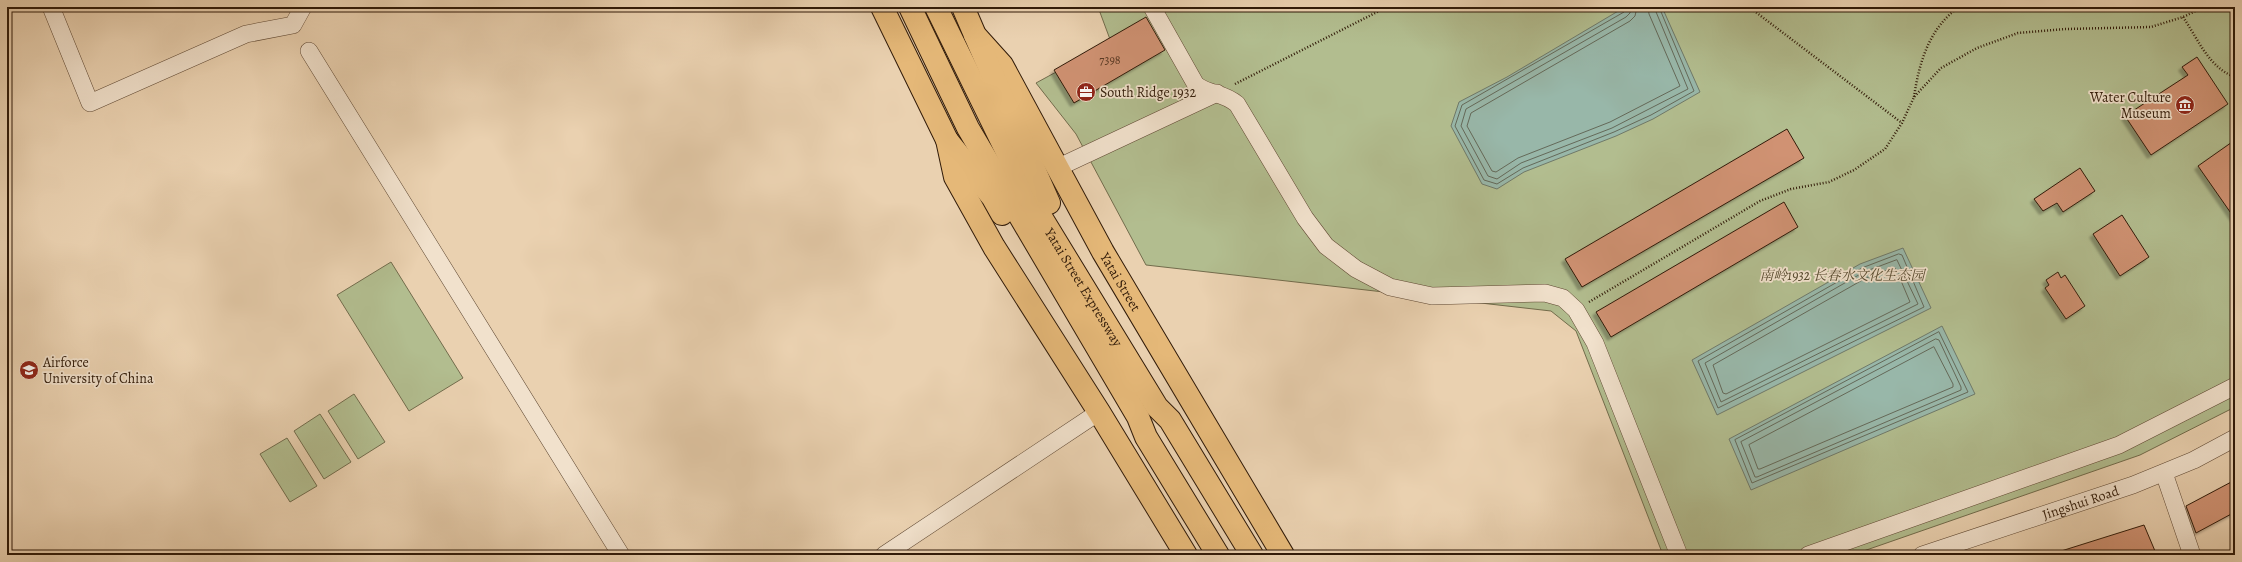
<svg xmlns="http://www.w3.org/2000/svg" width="2242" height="562" font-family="Alegreya,'Noto Serif SC',serif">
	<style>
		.green { fill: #b2bd8f; stroke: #726c4c }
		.water { fill: #98b7a9; stroke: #6f7969 }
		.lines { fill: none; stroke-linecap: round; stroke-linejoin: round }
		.shore { stroke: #646959; stroke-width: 1 }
		.building { fill: #d09273; stroke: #311b09; filter: url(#shadow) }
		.minor-casing { stroke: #5f4833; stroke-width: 18 }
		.major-casing { stroke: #311b09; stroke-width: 24 }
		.highway-casing { stroke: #311b09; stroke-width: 24 }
		.path { stroke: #311b09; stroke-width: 2.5; stroke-dasharray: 1 2; stroke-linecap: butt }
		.minor { stroke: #f1e1cc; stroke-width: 17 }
		.major { stroke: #e5b878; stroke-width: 22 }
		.highway { stroke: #e5b878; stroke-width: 22 }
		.labels { text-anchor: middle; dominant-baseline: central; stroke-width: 3.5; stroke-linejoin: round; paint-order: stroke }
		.number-label { font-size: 12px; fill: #593924 }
		.poi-label { font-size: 14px; fill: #311b09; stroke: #f1e1cc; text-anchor: start }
		.park-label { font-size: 14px; font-style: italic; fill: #584c31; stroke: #f1e1cc }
		.street-label { font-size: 14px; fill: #311b09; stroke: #f1e1cc }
	</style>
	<defs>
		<filter id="shadow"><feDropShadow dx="-3.5" dy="3.5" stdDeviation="1" flood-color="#0004"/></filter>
	</defs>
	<rect width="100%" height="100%" fill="#ead1b0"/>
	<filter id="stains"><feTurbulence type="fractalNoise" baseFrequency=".005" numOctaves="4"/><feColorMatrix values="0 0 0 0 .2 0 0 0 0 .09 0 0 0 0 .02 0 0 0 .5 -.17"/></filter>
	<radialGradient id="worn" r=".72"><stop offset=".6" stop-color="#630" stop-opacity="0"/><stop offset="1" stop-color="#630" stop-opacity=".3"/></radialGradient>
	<!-- green -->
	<path class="green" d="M1098 7H2235V407L2140 455 1852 555H1663L1576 331 1551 311 1146 265 1076 134 1036 83 1111 42Z
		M391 262 463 378 409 411 337 295Z
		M354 394 385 442 358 459 328 411Z
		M320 414 351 462 324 479 294 431Z
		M287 438 317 486 290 502 260 454Z"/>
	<!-- water -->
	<path class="water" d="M1625 7H1662L1700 92 1653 119 1616 136 1524 172 1497 189 1482 184 1451 126 1459 102 1507 77Z
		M1903 248 1931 308 1717 415 1692 360 1860 264Z
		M1942 326 1975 394 1751 490 1729 439Z"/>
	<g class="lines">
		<!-- shore -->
		<path class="shore" d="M1626 7 1624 12 1462 105 1455 126 1484 180 1497 184 1523 168 1614 132 1651 115 1694 91 1659 7
			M1631 7 1630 13 1626 17 1466 109 1461 126 1488 176 1497 179 1521 163 1612 128 1688 89 1654 7
			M1637 7 1635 16 1630 21 1471 113 1467 126 1492 171 1496 172 1518 158 1610 122 1680 86 1649 14 1648 7
			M1899 254 1902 255 1924 307 1718 408 1698 361 1862 268Z
			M1897 260 1918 304 1721 402 1705 363 1864 272Z
			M1893 268 1896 269 1910 302 1726 394 1723 393 1713 365 1866 278Z
			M1939 332 1968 392 1752 483 1735 440Z
			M1936 339 1939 340 1961 387V390L1757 477H1755L1741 442Z
			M1934 347 1953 384V387L1760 469H1758L1749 445Z"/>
	</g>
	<!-- building -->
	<path class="building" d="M1146 17 1165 50 1074 103 1054 70Z
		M2197 57 2228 104 2151 155 2125 116 2188 75 2182 67Z
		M1787 129 1804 158 1582 287 1565 259Z
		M2235 140V219L2198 166Z
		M2080 168 2095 191 2063 212 2057 203 2043 211 2034 199Z
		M1784 202 1798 227 1611 337 1596 312Z
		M2122 215 2149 257 2120 276 2093 234Z
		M2058 272 2061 278 2065 275 2085 306 2066 319 2045 288 2049 285 2046 280Z
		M2235 480V512L2196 533 2186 506Z
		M2144 525 2155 551 2141 555H2058V552Z"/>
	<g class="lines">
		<!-- minor casing -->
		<g class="minor-casing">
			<g id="minor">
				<path d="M51 7 90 103 246 34 293 25 303 7"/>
				<path d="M1152 7 1196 85C1210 95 1223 92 1237 104L1305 218 1326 246 1356 269 1390 287 1432 296 1545 293 1563 298 1576 310 1595 343 1679 555"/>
				<path d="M309 51 621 555"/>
				<path d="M1057 168 1217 93"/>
				<path d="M2164 473 2192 555"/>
				<path d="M884 555 1099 412"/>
				<path d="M1808 555 2119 445 2235 386"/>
				<path id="s1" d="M1922 555 2133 485 2194 460 2235 438"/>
			</g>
		</g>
		<!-- major casing -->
		<g class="major-casing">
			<g id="major">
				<path d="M882 7 947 140 955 177 994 247 1099 412 1186 555"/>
				<path id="s2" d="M963 7 975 35 1002 65 1103 252 1283 555"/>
			</g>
		</g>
		<!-- highway casing -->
		<g class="highway-casing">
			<g id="highway">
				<path d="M910 7 968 128 1138 417 1146 437 1218 555"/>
				<path id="s3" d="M936 7 1030 199 1157 407 1170 420 1252 555"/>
				<path d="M975 35 1049 203"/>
				<path d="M947 140 993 198 1002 214"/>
			</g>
		</g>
		<!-- path -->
		<path class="path" d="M1749 7 1902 123
			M2183 17C2198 39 2209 68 2235 77
			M1235 84 1387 7
			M1914 97C1919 63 1929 28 1959 7
			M1589 302 1760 201 1791 189 1829 182 1854 170 1885 149 1902 123 1914 97 1941 68 1977 48 2018 33 2066 29 2151 27 2183 17 2204 7"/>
		<!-- minor -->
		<use href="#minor" class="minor"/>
		<!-- major -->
		<use href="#major" class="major"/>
		<!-- highway -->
		<use href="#highway" class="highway"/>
	</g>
	<!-- icons -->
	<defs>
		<g id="office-disc" transform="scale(1)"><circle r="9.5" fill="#8f2418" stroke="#f1e1cc"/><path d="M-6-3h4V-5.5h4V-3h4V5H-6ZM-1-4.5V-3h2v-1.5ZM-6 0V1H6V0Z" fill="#fff"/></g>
		<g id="museum-disc" transform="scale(1)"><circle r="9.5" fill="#8f2418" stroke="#f1e1cc"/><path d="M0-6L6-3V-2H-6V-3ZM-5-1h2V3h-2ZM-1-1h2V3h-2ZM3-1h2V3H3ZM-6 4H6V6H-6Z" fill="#fff"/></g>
		<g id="university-disc" transform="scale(1)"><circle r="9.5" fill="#8f2418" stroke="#f1e1cc"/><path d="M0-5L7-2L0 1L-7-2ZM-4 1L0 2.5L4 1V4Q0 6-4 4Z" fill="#fff"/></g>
	</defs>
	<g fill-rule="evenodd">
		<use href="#office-disc" x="1086" y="92"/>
		<use href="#museum-disc" x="2185" y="105"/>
		<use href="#university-disc" x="29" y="370"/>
	</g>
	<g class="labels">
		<!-- number labels -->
		<g class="number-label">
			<text x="1110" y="60">7398</text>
		</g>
		<!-- poi labels -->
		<g class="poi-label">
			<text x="1100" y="92">South Ridge 1932</text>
			<text x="2171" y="97" text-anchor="end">Water Culture<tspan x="2171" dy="16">Museum</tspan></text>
			<text x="43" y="362">Airforce<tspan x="43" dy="16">University of China</tspan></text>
		</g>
		<!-- park labels -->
		<g class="park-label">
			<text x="1842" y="275">南岭1932 长春水文化生态园</text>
		</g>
		<!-- street labels -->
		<g class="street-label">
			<text stroke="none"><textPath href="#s2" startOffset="318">Yatai Street</textPath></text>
			<text stroke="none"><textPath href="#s3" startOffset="317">Yatai Street Expressway</textPath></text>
			<text stroke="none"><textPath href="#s1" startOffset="167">Jingshui Road</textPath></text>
		</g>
	</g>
	<!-- margin -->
	<rect width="2242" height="562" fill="none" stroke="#ead1b0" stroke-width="24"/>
	<rect x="8" y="8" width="2226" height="546" fill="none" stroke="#311b09" stroke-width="2"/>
	<rect x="12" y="12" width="2218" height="538" fill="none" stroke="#311b09"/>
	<rect width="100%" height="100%" filter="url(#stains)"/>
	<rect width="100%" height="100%" fill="url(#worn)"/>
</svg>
